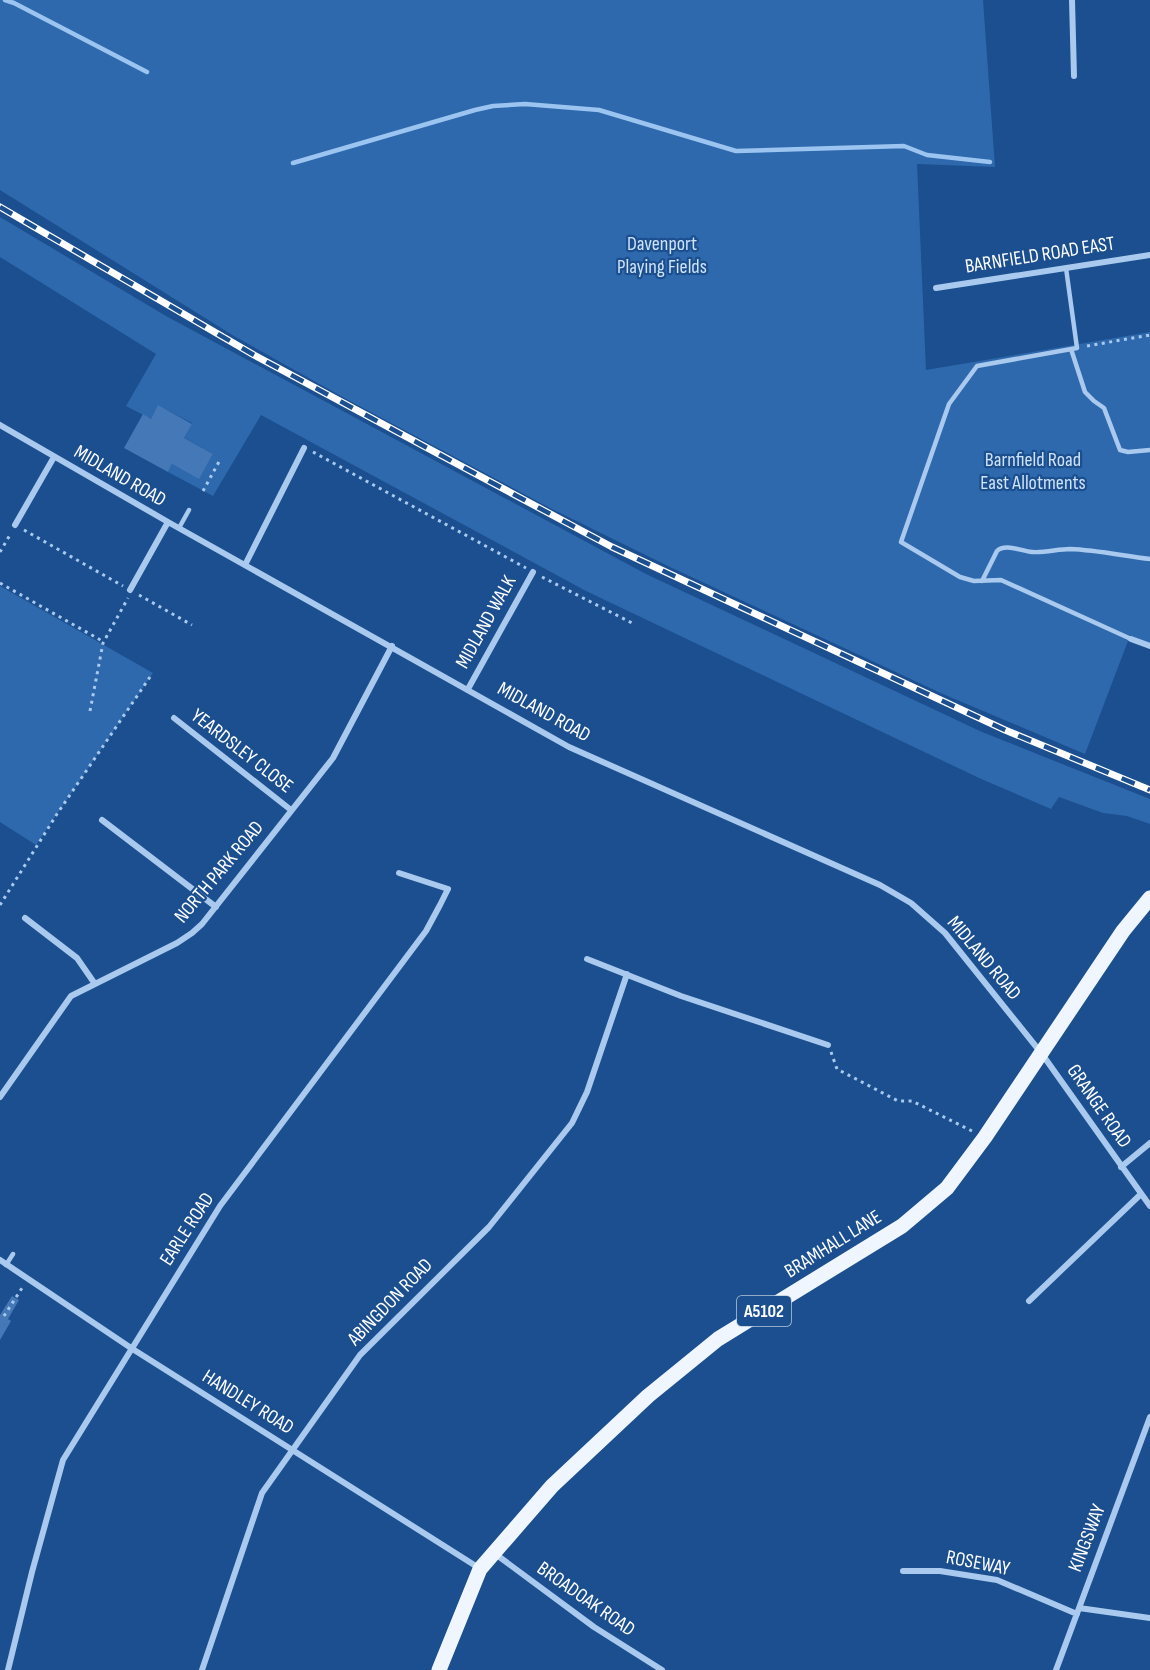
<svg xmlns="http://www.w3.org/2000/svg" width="1150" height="1670" font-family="'Sofia Sans Condensed',sans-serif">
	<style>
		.green { fill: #2e69ad }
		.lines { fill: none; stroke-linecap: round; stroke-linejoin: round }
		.stream { stroke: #9cc4f0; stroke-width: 4.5 }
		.building { fill: #4478b7 }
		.path { stroke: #a9c9ee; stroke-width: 3; stroke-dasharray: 3 4.5; stroke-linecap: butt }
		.lane { stroke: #a9c9ee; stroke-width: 4.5 }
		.street { stroke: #a9c9ee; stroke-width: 6 }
		.primary { stroke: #f0f6ff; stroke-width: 15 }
		.rail-casing { stroke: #fff; stroke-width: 7 }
		.rail { stroke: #1b4f8f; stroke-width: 4.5; stroke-dasharray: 14; stroke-linecap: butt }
		.labels { text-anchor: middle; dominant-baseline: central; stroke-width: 4.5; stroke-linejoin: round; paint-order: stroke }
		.shield { fill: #1b4f8f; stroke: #bbcadd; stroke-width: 1.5 }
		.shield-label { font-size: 18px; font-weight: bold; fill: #fff }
		.park-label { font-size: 20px; fill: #cfe3fa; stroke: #1b4f8f }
		.street-label { font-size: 20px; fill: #fff; stroke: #1b4f8f }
	</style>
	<rect width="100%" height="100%" fill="#1b4f8f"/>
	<!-- green -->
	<path class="green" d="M0 0H983L995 167 917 164 926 370 1150 332V644L1128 641 1085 754 943 694 670 567 550 508 348 400 234 336 0 190Z
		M0 217 166 316 646 574 982 732 1150 799V824L1127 816 1103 813 1059 797 1051 809 979 778 586 591 261 415 213 496 168 472 172 464 199 478 213 454 184 438 192 423 159 406 151 419 126 406 156 354 0 257Z
		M0 586 153 673 36 845 0 822Z"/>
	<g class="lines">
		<!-- stream -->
		<path class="stream" d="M5 0 14 3 147 72
			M293 163 475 110 493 106 525 104 599 110 736 151 904 146 927 155 990 162"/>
	</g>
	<!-- building -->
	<path class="building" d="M158 405 192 424 184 438 213 454 199 479 172 464 168 472 124 448 143 414 151 419Z
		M12 1296 19 1300 8 1319 11 1321 0 1340V1315Z"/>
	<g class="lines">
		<!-- path -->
		<path class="path" d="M1087 346 1150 335
			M313 452 526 568
			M203 491 221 458
			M24 530 123 586
			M0 552 11 533
			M542 577 634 624
			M0 583 104 642
			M139 595 192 625
			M90 711 103 643 128 598
			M0 905 57 814 150 677
			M831 1052 837 1069 898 1101H912L972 1131
			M4 1316 22 1288"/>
		<!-- lane -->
		<path class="lane" d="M1066 268 1077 348 977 366 949 404 901 542 960 577 974 581 1001 580 1131 639
			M1071 349 1085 392 1094 401 1104 408 1120 450 1128 452 1150 450
			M179 528 189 510
			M982 581 997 551C1005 543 1021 551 1032 552 1045 553 1058 549 1070 549 1097 550 1124 556 1150 559
			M6 1265 13 1254"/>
		<!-- street -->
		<path class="street" d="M1072 0 1074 76
			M936 288 1150 255
			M0 425 168 522 569 747 880 885 911 903 945 933 1042 1054 1150 1206
			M15 525 54 457
			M245 565 304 448
			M130 590 168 522
			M1131 639 1150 646
			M468 689 533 572
			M174 718 291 810
			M102 820 216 907
			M25 918 77 958 95 984
			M587 959 681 996 828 1045
			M0 1097 71 996 177 943 192 933 202 924 333 758 392 646
			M1121 1167 1150 1143
			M0 1260 131 1348 479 1568
			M1029 1301 1141 1194
			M494 1553 594 1627 662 1670
			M903 1571H940L997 1580 1077 1614
			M1079 1608 1150 1618
			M8 1670 32 1572 63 1460 220 1206 426 931 440 905 448 889 399 873
			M202 1670 262 1493 360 1355 489 1227 572 1123 587 1092 627 974
			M1056 1670 1150 1417"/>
		<!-- primary -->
		<path class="primary" d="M439 1670 480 1569 552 1486 648 1396 718 1339 902 1226 947 1188 985 1137 1123 931 1150 898"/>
		<!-- rail casing -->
		<g class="rail-casing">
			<path id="rail" d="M0 207 254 355 612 547 1005 730 1150 790"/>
		</g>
		<!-- rail -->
		<use href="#rail" class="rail"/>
	</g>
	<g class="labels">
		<!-- shield labels -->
		<rect class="shield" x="737" y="1296" width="54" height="30" rx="4.5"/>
		<g class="shield-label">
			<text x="764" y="1311">A5102</text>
		</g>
		<!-- park labels -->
		<g class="park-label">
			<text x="662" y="244">Davenport<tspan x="662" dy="23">Playing Fields</tspan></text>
			<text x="1033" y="460">Barnfield Road<tspan x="1033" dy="23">East Allotments</tspan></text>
		</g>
		<!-- street labels -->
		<g class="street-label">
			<text transform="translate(1040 255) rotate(-9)">BARNFIELD ROAD EAST</text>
			<text transform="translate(120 476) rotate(30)">MIDLAND ROAD</text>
			<text transform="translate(486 622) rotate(-61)">MIDLAND WALK</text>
			<text transform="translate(544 712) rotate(29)">MIDLAND ROAD</text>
			<text transform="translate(242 751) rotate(38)">YEARDSLEY CLOSE</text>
			<text transform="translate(219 872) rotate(-50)">NORTH PARK ROAD</text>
			<text transform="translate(984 958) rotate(50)">MIDLAND ROAD</text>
			<text transform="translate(1099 1106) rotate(55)">GRANGE ROAD</text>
			<text transform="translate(187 1229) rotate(-57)">EARLE ROAD</text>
			<text transform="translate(833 1244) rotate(-32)">BRAMHALL LANE</text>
			<text transform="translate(390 1302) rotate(-46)">ABINGDON ROAD</text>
			<text transform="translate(248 1402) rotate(32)">HANDLEY ROAD</text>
			<text transform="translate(1087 1538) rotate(-69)">KINGSWAY</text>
			<text transform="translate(978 1563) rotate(11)">ROSEWAY</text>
			<text transform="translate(586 1599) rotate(35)">BROADOAK ROAD</text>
		</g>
	</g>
</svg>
